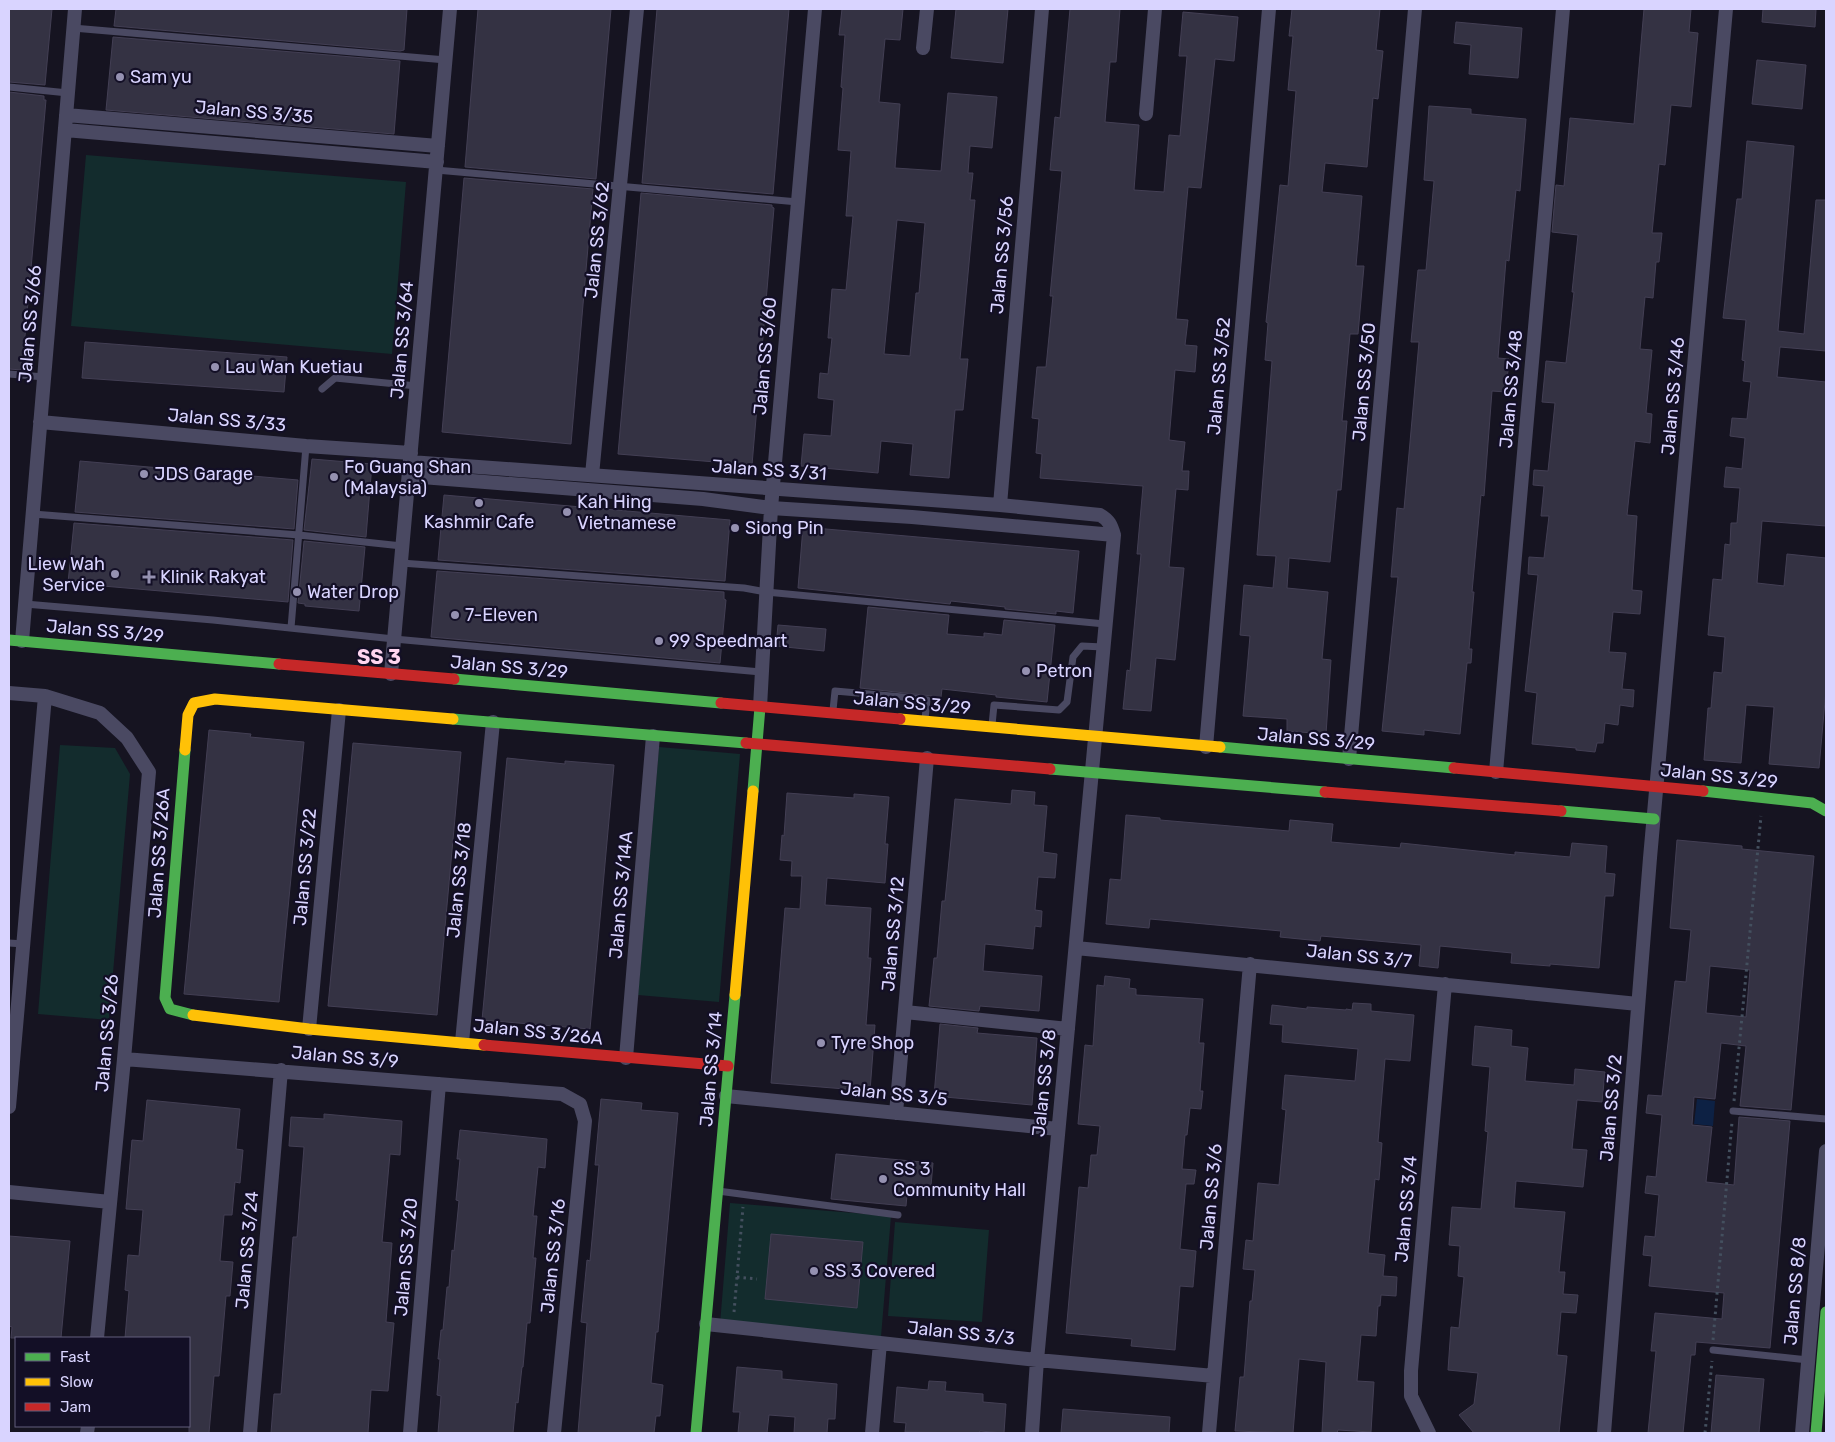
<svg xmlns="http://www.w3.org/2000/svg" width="1835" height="1442" font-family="Rubik,sans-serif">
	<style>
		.green { fill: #132c2d }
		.water { fill: #0d2144 }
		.building { fill: #343243; stroke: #433f54; fill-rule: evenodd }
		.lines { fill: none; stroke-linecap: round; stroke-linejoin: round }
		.path { stroke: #44505f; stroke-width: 3; stroke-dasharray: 2.5 4; stroke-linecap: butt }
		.lane { stroke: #4a4962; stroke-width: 7 }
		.street { stroke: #4a4962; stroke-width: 14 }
		.fast { stroke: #4caf50; stroke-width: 11 }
		.slow { stroke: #ffc107; stroke-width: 11 }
		.jam { stroke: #c62828; stroke-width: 11 }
		.poi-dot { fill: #9591b1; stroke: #130f26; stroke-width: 2 }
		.labels { text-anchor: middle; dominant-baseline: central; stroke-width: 4.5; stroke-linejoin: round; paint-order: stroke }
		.poi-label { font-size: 18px; fill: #d9d4ff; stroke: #130f26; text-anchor: start }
		.street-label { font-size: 18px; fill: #d9d4ff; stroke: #130f26 }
		.quarter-label { font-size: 20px; font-weight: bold; fill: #ffd6f0; stroke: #130f26 }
	</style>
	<rect width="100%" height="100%" fill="#161421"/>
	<!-- green -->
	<path class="green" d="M86 155 406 182 392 354 71 326Z
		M60 745 115 748 130 774 109 1020 38 1014Z
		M659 747 740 754 719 1002 638 995Z
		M730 1203 891 1216 881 1337 720 1324Z
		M895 1222 989 1230 982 1322 888 1316Z"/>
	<!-- water -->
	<path class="water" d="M1697 1099 1715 1101 1713 1126 1694 1124Z"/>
	<!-- building -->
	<path class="building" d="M9 9H52L45 85 9 82Z
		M116 9H407L404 50 400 51 114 26Z
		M478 9H611L596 179 465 167Z
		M657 9H789L773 194 642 183Z
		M842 9H903L900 40 885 39 879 102 900 104 895 168 941 171 948 93 997 97 992 148 970 146 968 173H973L970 200H975L960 359H968L963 410H955L949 478 910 475 913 444 881 441 878 473 801 466 804 434 831 436 834 400 818 398 820 373 828 374 832 338H828L832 289 846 290 853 216H846L851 151 838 150 843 88 841 87 845 35H839ZM897 220 925 223 919 293H916L910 356 884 354Z
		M956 9H1008L1003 63 951 58Z
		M1070 9H1120L1116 62H1110L1105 122 1139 125 1134 190 1164 192 1169 135 1180 136 1187 56H1179L1183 12 1238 17 1234 61 1215 59 1201 188 1188 187 1176 319 1188 320 1185 345 1197 346 1195 372 1175 370 1169 440 1185 442 1182 471H1189L1188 490 1176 489 1169 567 1184 568 1175 660 1156 658 1151 711 1123 709 1127 670 1130 671 1141 554H1137L1143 486 1040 478 1042 454 1036 453 1039 419 1032 418 1037 367H1046L1053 296H1050L1062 171 1050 170 1055 117 1060 118Z
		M1292 9H1380L1376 50 1383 51 1378 99 1373 98 1367 167 1325 163 1322 192 1362 196 1356 266H1364L1358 334H1350L1342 421H1347L1341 490H1337L1330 562 1289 558 1287 588 1328 592 1322 659 1331 660 1326 734 1287 731V719L1243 716 1250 636 1240 635 1244 585 1273 588 1276 556 1257 555 1272 361 1265 360 1268 323 1266 322 1280 185 1288 186 1296 91 1288 90 1293 36H1289Z
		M1644 9H1691L1689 32 1698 33 1691 107 1671 105 1665 165 1659 164 1652 233H1662L1659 262H1656L1653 298 1645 297 1640 349 1652 350 1646 413 1652 414 1650 443 1635 441 1627 515 1637 516 1632 590 1642 591 1640 614 1613 612 1609 652 1626 653 1622 689 1634 690 1633 707 1620 705 1618 725 1605 723 1603 743H1597L1595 752 1576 750V748L1532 744 1537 693 1525 691 1538 575 1528 574 1529 557 1544 558 1549 516H1541L1544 486 1533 485 1534 470 1548 471 1555 403 1542 402 1546 361 1566 363 1574 292H1572L1578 235 1552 232 1556 185 1564 186 1570 118 1634 124Z
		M1763 9H1816L1815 27 1762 22Z
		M1456 22 1522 28 1518 78 1469 74 1471 45 1454 43Z
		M113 37 400 61 394 134 106 110Z
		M1757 60 1806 65 1802 109 1752 104Z
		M9 92 44 96V100H46L22 370 9 369Z
		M1429 106 1471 109V114L1526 119 1520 191 1516 190 1509 261 1506 260 1498 358 1509 359 1506 392 1492 391 1484 496 1481 495 1472 592H1474L1469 649H1472L1471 663H1467L1460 734 1424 730V735L1382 731 1398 577H1391L1397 508 1404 509 1419 342H1411L1418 270H1426L1434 181 1424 180Z
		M1747 141 1794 146 1778 331 1804 334 1816 200H1826V351L1780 347 1777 377 1826 382V526L1762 521 1757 583 1784 586 1787 554 1826 558V690L1819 768 1769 764 1774 707 1746 705 1741 763 1704 760 1708 708H1711L1714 672 1722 673 1725 637 1708 635 1713 579 1722 580 1725 544 1730 545 1731 523H1737L1740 488 1724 487 1726 467 1742 469 1745 438 1730 436 1732 418 1747 419 1751 382 1743 381 1745 361 1742 360 1746 320 1723 318 1737 199H1742Z
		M464 178 593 189 571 444 442 432Z
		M641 193 772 205V207L774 208 752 465 618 454Z
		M85 342 287 357 284 392 82 378Z
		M312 459 372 464 366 537 304 530Z
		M80 461 298 480 294 529 75 512Z
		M444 495 730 520 725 581 438 560Z
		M74 523 293 540 288 602 68 583Z
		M803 527 1079 551 1073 613 1056 611V614L1005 609V607L951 601 950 604 798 588Z
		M304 541 365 547 359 611 305 606V604L298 603Z
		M437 571 724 592V599L726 600 720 663 431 637Z
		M868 607 949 615 947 634 984 637V633L1002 635 1004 620 1055 625 1047 702 996 697V695L942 689 941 697 860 688Z
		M778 625 826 629 824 651 776 646Z
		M209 730 251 734 250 737 304 742 279 1002 184 994Z
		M353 743 461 752 437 1015 328 1006Z
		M507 758 565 764V761L614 765 590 1029 482 1020Z
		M1012 790 1035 792 1034 805 1047 806 1043 852 1057 854 1055 878 1038 877 1035 910 1042 911 1041 927 1035 926 1033 949 985 944 983 971 1042 976 1039 1011 980 1006 979 1011 929 1006 934 958H937L942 901H945L955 799 1011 804Z
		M787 793 854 798V794L889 797 885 844H888L885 883 827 878 825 905 871 908 868 958H871L866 1025H875L870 1091 771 1083 785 908 800 909 802 876H791L792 861 780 860 782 835 784 836Z
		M1126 815 1160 818V820L1289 831 1290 820 1333 824 1331 842 1400 848 1401 843 1515 855V852L1570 857 1572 843 1607 846 1605 873 1615 874 1613 896H1605L1599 968 1550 964V966L1511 963 1512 953 1440 946 1438 968 1419 966 1421 945 1321 936 1320 941 1280 937 1281 931 1150 919 1149 928 1106 924 1110 879 1121 880Z
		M1677 840 1742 846V849L1814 856 1791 1110 1740 1106 1746 1046 1721 1043 1715 1099 1694 1097 1692 1125 1712 1127 1706 1182 1734 1185 1739 1117 1790 1121 1770 1348 1696 1342 1695 1355H1691L1683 1433H1648L1656 1351H1651L1655 1313 1722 1319 1724 1293 1649 1286 1652 1256 1643 1255 1645 1236 1655 1237 1659 1195 1645 1193 1647 1176 1656 1177 1662 1115 1646 1113 1648 1095 1662 1096 1675 981 1686 982 1691 930 1670 928ZM1710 966 1750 970 1746 1017 1706 1013Z
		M1105 976 1130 979 1129 988 1136 989V995L1203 999 1199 1043H1204L1200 1091H1203L1201 1109 1190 1108 1187 1135H1185L1182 1169 1196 1170 1194 1184H1186L1180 1249 1196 1251 1193 1287 1180 1286 1175 1350 1131 1346 1132 1339 1066 1333 1079 1187 1088 1188 1091 1155H1097L1100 1126 1078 1124 1085 1045 1093 1046 1097 985 1104 986Z
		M1353 1003 1371 1004V1011L1414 1015 1410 1061 1385 1059 1378 1142 1382 1143 1379 1180 1375 1179 1368 1253 1385 1255 1383 1276 1397 1277 1396 1296 1381 1295 1380 1306H1378L1376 1336 1361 1335 1357 1381 1374 1382 1371 1432 1338 1430 1337 1433H1322L1326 1362 1299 1359 1293 1433 1235 1431 1240 1377H1244L1250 1301H1252L1255 1270 1243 1269 1246 1240 1253 1241 1258 1183 1279 1185 1286 1110 1282 1109 1285 1075 1355 1081 1358 1049 1282 1042 1283 1025 1270 1024 1272 1005 1307 1009V1007L1346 1010V1009L1352 1010Z
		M940 1024 978 1028 977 1033 1037 1038 1032 1105 934 1096Z
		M1475 1026 1512 1030 1511 1046 1528 1048 1525 1081 1574 1085 1575 1069 1605 1072 1602 1102 1577 1100 1572 1149 1587 1150 1583 1187 1516 1181 1514 1208 1565 1212 1559 1272H1565L1563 1294 1578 1295 1576 1313 1561 1312 1557 1355 1567 1356 1559 1433H1474L1459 1415 1474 1404 1478 1373 1448 1370 1451 1327 1459 1328 1464 1277 1458 1276 1460 1246 1449 1245 1452 1207 1481 1209 1488 1132 1485 1131 1490 1067 1472 1065Z
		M601 1099 642 1103 641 1110 678 1113 658 1332H656L651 1383 663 1385 660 1416H656L654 1433H578L587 1323 581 1322 587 1260 590 1261 599 1165H595Z
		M147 1100 240 1109 236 1149 243 1150 240 1183 235 1182 232 1215H224L220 1261 233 1262 230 1296H226L219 1376H214L209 1433H189V1338H125L129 1291 125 1290 128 1255 139 1256 143 1210 126 1209 132 1140 143 1141Z
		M324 1114 402 1121 400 1155 390 1154 382 1242 392 1243 386 1322 394 1323 388 1391 371 1390 368 1433H271L274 1394H281L293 1237H297L304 1147 289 1146 291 1117 324 1119Z
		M460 1130 547 1139 545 1168 538 1167 533 1216H537L533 1258H536L530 1323H527L523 1367H522L518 1403 516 1402 513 1433H438L441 1396 437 1395 440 1359H438L441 1330H443L447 1287H449L452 1250 454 1251 459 1201 456 1200 460 1159H457Z
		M836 1154 933 1163 930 1197 907 1195 906 1206 831 1199Z
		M771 1234 863 1242 857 1308 765 1299Z
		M9 1236 70 1241 61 1338H11L12 1327 9 1326Z
		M737 1367 782 1371V1379L837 1384 835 1419H828L827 1433H794L795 1417 769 1415 767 1433H738L740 1412H733Z
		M1716 1375 1764 1379 1759 1433H1711Z
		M929 1381 946 1382 945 1391 983 1394V1402L1006 1404 1004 1433 980 1431 979 1433 905 1432 906 1423 894 1422 897 1387 928 1390Z
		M1063 1409 1170 1417 1169 1433H1061Z"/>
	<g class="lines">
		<!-- path -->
		<path class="path" d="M1734 1101 1761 816
			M737 1277 757 1279
			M734 1312 743 1207
			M1713 1340 1732 1122
			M1705 1433 1712 1361"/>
		<!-- lane -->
		<path class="lane" d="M73 28 446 60
			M9 87 68 93
			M436 170 798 202
			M9 374 44 377
			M322 389 335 378 417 386
			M33 514 299 535 402 546
			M401 563 744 588 766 592 1105 624
			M25 604 213 620 394 639 761 672
			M291 628 306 446
			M833 710 835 691 914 698 927 700 925 719
			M992 725 994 705 1059 710 1067 702 1073 657 1082 646 1103 647
			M9 943 24 944
			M1733 1111 1826 1119
			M718 1191 898 1215
			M1713 1350 1808 1360"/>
		<!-- street -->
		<path class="street" d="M923 48 927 9
			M1146 114 1155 9
			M66 115 438 146
			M65 130 437 162
			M40 422 306 446 411 453
			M410 462 1000 505 1100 515C1109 520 1111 525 1114 535L1037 1360 1032 1433
			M592 475 637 9
			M409 476 703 499 771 508 912 517 1114 535
			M1000 505 1042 9
			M22 641 75 9
			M391 674 450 9
			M9 693 45 696 100 713 127 738 149 772 124 1059 97 1338
			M760 707 771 508 815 9
			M1206 747 1269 9
			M1349 759 1415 9
			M1496 772 1563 9
			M1076 948 1638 1004
			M905 1012 1068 1029
			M309 1029 339 710
			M462 1042 493 722
			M626 1058 653 736
			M124 1059 562 1094 580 1104 585 1121 554 1433
			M726 1096 1058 1129
			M9 1107 45 696
			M896 1113 927 758
			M9 1192 110 1202
			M706 1324 1037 1360 1214 1376
			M87 1433 88 1426
			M250 1433 281 1070
			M410 1433 439 1084
			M872 1433 880 1343
			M1209 1433 1250 964
			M1429 1433 1411 1396V1371L1445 984
			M1604 1433 1650 858 1726 9
			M1802 1433 1826 1151"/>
		<!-- fast -->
		<path class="fast" d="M9 640 279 664
			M454 679 721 703
			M453 719 746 743
			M1220 747 1454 768
			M185 750 165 998 170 1009 193 1015
			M1050 769 1325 792
			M753 791 760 707
			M1703 791 1812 803 1826 811
			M1561 811 1654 819
			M696 1433 735 995
			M1816 1433 1826 1312"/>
		<!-- slow -->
		<path class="slow" d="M900 719 1220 747
			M185 750 188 715 194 703 215 699 453 719
			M735 995 753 791
			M193 1015 309 1029 484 1045"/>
		<!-- jam -->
		<path class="jam" d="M279 664 454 679
			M721 703 900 719
			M746 743 1050 769
			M1454 768 1703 791
			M1325 792 1561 811
			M484 1045 728 1066"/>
	</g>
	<!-- markers -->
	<g class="poi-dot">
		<circle cx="120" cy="77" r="5"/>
		<circle cx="215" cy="367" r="5"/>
		<circle cx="144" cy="474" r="5"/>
		<circle cx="334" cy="477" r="5"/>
		<circle cx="479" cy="503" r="5"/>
		<circle cx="567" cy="512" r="5"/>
		<circle cx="735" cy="528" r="5"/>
		<circle cx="115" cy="574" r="5"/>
		<path d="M146.5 569.5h5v5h5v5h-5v5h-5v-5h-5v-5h5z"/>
		<circle cx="297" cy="592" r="5"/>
		<circle cx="455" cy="615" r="5"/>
		<circle cx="659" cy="641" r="5"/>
		<circle cx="1026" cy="671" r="5"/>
		<circle cx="821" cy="1043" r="5"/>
		<circle cx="883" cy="1179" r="5"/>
		<circle cx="814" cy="1271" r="5"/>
	</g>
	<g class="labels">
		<!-- poi labels -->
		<g class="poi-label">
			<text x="130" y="77">Sam yu</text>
			<text x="225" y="367">Lau Wan Kuetiau</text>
			<text x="344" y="467">Fo Guang Shan<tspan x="344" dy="21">(Malaysia)</tspan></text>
			<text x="154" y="474">JDS Garage</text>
			<text x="577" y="502">Kah Hing<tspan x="577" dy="21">Vietnamese</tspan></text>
			<text x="479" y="522" text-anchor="middle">Kashmir Cafe</text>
			<text x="745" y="528">Siong Pin</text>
			<text x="105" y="564" text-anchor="end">Liew Wah<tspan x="105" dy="21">Service</tspan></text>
			<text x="160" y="577">Klinik Rakyat</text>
			<text x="307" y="592">Water Drop</text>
			<text x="465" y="615">7-Eleven</text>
			<text x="669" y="641">99 Speedmart</text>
			<text x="1036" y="671">Petron</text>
			<text x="831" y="1043">Tyre Shop</text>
			<text x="893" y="1169">SS 3<tspan x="893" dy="21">Community Hall</tspan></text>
			<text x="824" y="1271">SS 3 Covered</text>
		</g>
		<!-- street labels -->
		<g class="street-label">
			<text transform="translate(254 112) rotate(5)">Jalan SS 3/35</text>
			<text transform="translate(597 240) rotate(-84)">Jalan SS 3/62</text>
			<text transform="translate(1002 255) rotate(-85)">Jalan SS 3/56</text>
			<text transform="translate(30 324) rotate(-85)">Jalan SS 3/66</text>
			<text transform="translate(402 340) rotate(-85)">Jalan SS 3/64</text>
			<text transform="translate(765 356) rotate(-85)">Jalan SS 3/60</text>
			<text transform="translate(1219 376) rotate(-85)">Jalan SS 3/52</text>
			<text transform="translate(1364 382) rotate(-85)">Jalan SS 3/50</text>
			<text transform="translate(1511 389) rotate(-85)">Jalan SS 3/48</text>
			<text transform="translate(1673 396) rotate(-85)">Jalan SS 3/46</text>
			<text transform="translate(227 420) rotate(5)">Jalan SS 3/33</text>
			<text transform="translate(769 470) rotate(4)">Jalan SS 3/31</text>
			<text transform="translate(105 631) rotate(5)">Jalan SS 3/29</text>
			<text transform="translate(509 667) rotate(5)">Jalan SS 3/29</text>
			<text transform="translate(912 703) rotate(5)">Jalan SS 3/29</text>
			<text transform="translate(1316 739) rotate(5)">Jalan SS 3/29</text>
			<text transform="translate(1719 776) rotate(6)">Jalan SS 3/29</text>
			<text transform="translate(159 853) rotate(-86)">Jalan SS 3/26A</text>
			<text transform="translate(305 867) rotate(-85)">Jalan SS 3/22</text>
			<text transform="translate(459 880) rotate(-84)">Jalan SS 3/18</text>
			<text transform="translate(621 895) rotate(-85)">Jalan SS 3/14A</text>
			<text transform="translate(893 934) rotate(-85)">Jalan SS 3/12</text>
			<text transform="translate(1359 956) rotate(6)">Jalan SS 3/7</text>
			<text transform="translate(538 1032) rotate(6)">Jalan SS 3/26A</text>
			<text transform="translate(107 1033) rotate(-85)">Jalan SS 3/26</text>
			<text transform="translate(345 1057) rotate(5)">Jalan SS 3/9</text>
			<text transform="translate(711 1069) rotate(-85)">Jalan SS 3/14</text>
			<text transform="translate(1044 1083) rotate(-84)">Jalan SS 3/8</text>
			<text transform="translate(894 1094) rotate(6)">Jalan SS 3/5</text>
			<text transform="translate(1611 1108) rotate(-85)">Jalan SS 3/2</text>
			<text transform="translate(1211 1197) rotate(-85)">Jalan SS 3/6</text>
			<text transform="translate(1406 1209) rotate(-85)">Jalan SS 3/4</text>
			<text transform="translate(247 1250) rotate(-85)">Jalan SS 3/24</text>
			<text transform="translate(553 1256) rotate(-84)">Jalan SS 3/16</text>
			<text transform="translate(406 1257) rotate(-85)">Jalan SS 3/20</text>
			<text transform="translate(1795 1291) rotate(-85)">Jalan SS 8/8</text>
			<text transform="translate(961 1333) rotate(6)">Jalan SS 3/3</text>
		</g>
		<!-- quarter labels -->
		<g class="quarter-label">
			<text x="379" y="657">SS 3</text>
		</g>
	</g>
	<!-- border -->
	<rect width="1835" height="1442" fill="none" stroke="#d9d4ff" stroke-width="20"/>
	<!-- legend -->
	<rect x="15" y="1337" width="175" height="90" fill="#130f26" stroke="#625e7d"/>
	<rect x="25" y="1353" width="25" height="8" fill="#4caf50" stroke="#625e7d"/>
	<text x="60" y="1362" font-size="15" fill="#d9d4ff">Fast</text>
	<rect x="25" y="1378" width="25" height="8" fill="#ffc107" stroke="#625e7d"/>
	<text x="60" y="1387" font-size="15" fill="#d9d4ff">Slow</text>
	<rect x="25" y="1403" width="25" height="8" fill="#c62828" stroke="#625e7d"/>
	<text x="60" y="1412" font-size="15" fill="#d9d4ff">Jam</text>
</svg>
